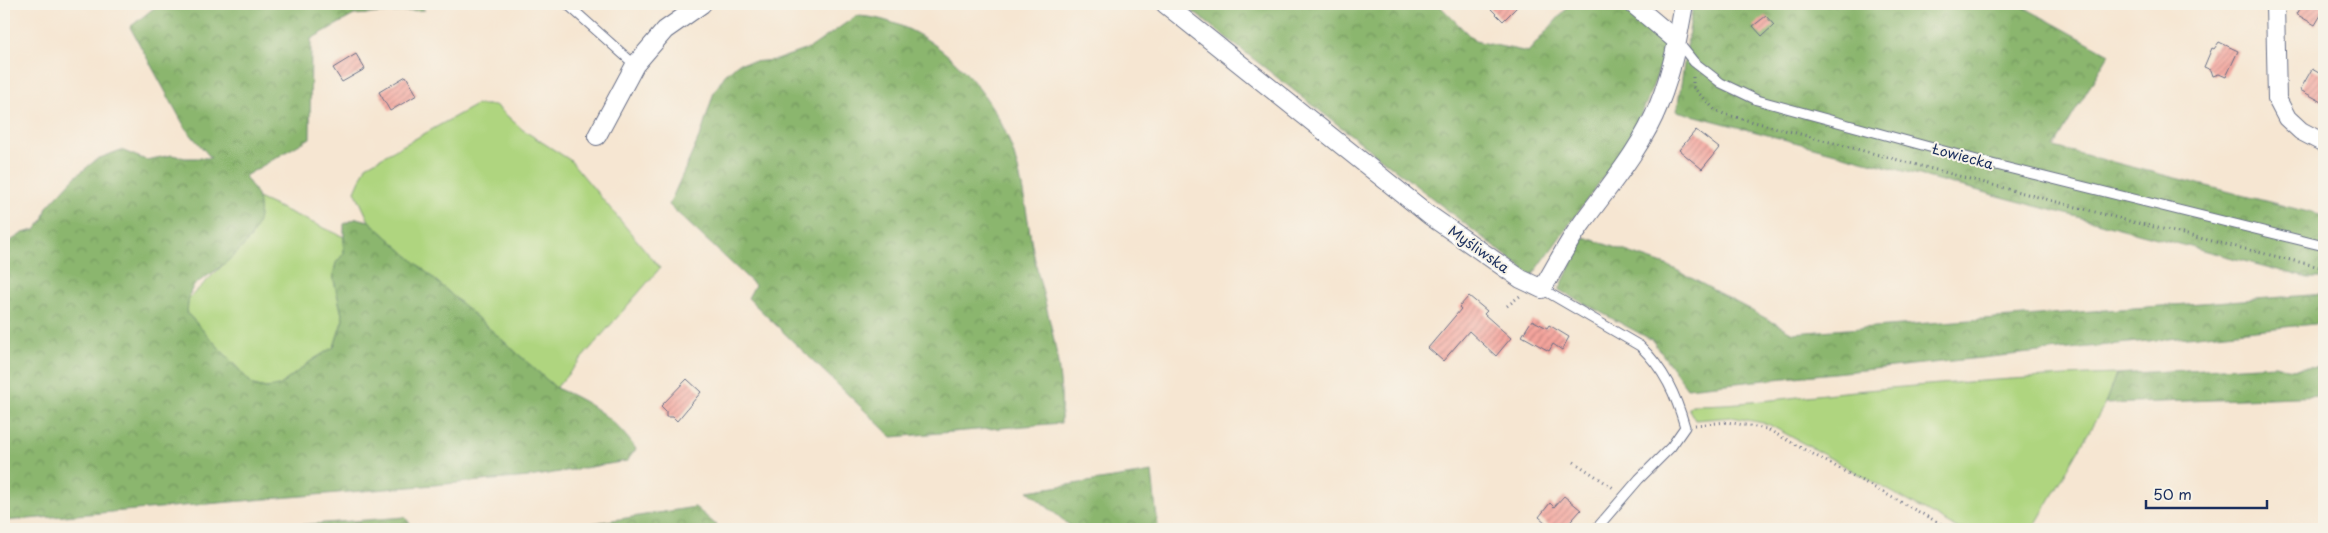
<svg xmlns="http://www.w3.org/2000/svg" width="2328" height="533" font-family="'Playpen Sans',sans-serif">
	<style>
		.grass { fill: #afd57f; stroke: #65826e }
		.forest { fill: url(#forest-crowns); stroke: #537266 }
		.building { fill: url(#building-hatch) }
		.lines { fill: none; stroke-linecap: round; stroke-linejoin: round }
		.lane-casing { stroke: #686f87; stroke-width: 11 }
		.street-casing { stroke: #686f87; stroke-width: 20 }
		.path { stroke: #686f87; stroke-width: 3; stroke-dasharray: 1 4; stroke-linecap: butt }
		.lane { stroke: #fff; stroke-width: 9 }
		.street { stroke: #fff; stroke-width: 18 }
		.labels { text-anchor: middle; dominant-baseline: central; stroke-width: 4; stroke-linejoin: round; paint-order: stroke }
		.street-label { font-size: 14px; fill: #1b2f5e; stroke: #f7f3e8 }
	</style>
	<defs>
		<pattern id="forest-crowns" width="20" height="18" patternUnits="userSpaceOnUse" patternTransform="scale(1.25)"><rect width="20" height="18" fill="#8bb66e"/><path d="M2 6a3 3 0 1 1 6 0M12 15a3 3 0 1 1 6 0" fill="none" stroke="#71945e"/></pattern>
		<pattern id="building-hatch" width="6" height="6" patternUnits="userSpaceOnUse" patternTransform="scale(1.25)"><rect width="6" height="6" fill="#f4a49c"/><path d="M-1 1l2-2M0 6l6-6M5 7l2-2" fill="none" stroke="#c58682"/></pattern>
	</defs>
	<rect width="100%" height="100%" fill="#f7f3e8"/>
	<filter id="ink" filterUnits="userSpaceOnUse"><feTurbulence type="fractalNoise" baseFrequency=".02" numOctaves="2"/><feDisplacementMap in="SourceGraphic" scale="10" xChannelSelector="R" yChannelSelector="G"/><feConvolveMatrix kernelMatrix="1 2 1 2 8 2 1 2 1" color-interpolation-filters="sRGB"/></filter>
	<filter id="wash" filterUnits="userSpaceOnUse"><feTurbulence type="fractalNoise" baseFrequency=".0096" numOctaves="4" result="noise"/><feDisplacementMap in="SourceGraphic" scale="20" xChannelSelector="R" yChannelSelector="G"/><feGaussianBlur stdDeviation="1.12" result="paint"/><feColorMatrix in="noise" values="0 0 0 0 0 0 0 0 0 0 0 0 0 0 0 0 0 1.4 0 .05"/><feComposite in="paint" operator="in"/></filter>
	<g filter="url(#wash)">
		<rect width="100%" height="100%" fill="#f6e6d2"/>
		<!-- grass -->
		<path class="grass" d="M476 105H495L523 130 570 160 660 268 556 388 369 221 355 191 366 166Z
			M258 198 344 237V254L336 263 333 276 343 319 334 347 311 361 279 386 266 388 253 385 187 313 188 299 251 238Z
			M2116 374 2105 404 2033 529H1959L1768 424 1732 417 1695 420 1688 408 1692 405C1743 405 1793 397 1844 392 1934 384 2025 377 2116 374Z"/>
		<!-- forest -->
		<path class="forest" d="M159 4H418L425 10 354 15 311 39 310 138 245 176C249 183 256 191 258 199 266 232 238 253 215 271 208 276 198 281 193 287 188 295 188 304 187 313L253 385 266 388 279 386 311 361 334 347 343 319 333 276 336 263 344 253V224L357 218 369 221 556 388C590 402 615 419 636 449L627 461 529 477 4 521V250L12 240 23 233 35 230 43 220 47 207 75 177 97 159 121 150 146 160 172 155 185 158H211L186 129 130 27Z
			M1183 4H1438L1475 41 1528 52 1566 9 1561 4H1624L1669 45 1643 111 1615 161 1532 276Z
			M1693 4H2018L2109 54 2054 147 2324 216V278H2308L1677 111Z
			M856 16C923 18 983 78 1008 138 1025 180 1027 226 1037 270 1046 306 1057 344 1060 381 1062 395 1061 409 1061 423L892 437 748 298 755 285 669 205 702 131 714 92 725 75 739 63 776 60 810 48Z
			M1584 237 1669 266 1793 333 2324 294V323L1687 388 1652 340 1559 290Z
			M2275 365 2289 369 2324 367V396L2105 404 2116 374Z
			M1152 472 1158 529H1074L1028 491Z
			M695 507 721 529H573L570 527Z
			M405 517 414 529H247Z"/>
		<g id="blocks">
			<!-- building -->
			<path class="building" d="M1486 4H1520L1503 21Z
				M2302 4H2324V10L2315 25 2296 14Z
				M1766 16 1774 25 1762 36 1753 26Z
				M2219 42 2238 51 2226 77 2219 74 2213 76 2211 70 2204 67 2212 48 2214 49Z
				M356 54 365 69 342 82 333 68Z
				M2312 69 2324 76V103L2300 90Z
				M406 76 417 95 390 111 379 92Z
				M1696 130 1719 148 1702 169 1679 150Z
				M1469 296 1487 311 1484 314 1511 338 1496 356 1469 331 1443 361 1428 348 1461 309 1459 307Z
				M1532 320 1547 328 1549 325 1569 337 1562 350 1553 344 1549 351 1522 336Z
				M687 379 701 392 677 421 673 417H666V411L661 406Z
				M1564 496 1581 510 1564 529H1553L1539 517 1550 503 1554 507Z"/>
		</g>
	</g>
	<g filter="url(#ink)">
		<use href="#blocks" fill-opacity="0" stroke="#686f87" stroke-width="1"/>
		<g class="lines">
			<!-- lane casing -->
			<g class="lane-casing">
				<path id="lane" d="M567 4 635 65
					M1677 41 1694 62 1721 83 1757 100 1988 163 2324 246
					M1542 289 1640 346C1664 369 1676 395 1685 427L1671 447 1639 479 1596 529"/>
			</g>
			<!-- street casing -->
			<g class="street-casing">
				<path id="street" d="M1165 4 1429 215 1521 279 1542 289C1555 268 1566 245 1580 226 1608 187 1641 150 1659 104 1672 72 1678 38 1684 4
					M1633 4 1677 41
					M2275 4 2277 99 2287 118 2301 131 2324 143
					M597 136 635 65 665 30 702 4"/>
			</g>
			<!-- path -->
			<path class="path" d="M1693 77V87L1715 110 1724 114 2129 221 2324 268
				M1507 306 1520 296
				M1695 425 1727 422 1767 429 1950 529
				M1574 462 1615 489"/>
			<!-- lane -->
			<use href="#lane" class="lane"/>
			<!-- street -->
			<use href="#street" class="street"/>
		</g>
	</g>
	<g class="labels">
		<!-- street labels -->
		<g class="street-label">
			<text transform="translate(1963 156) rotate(15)">Łowiecka</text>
			<text transform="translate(1479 249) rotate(35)">Myśliwska</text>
		</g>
	</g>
	<!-- margin -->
	<rect width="2328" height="533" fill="none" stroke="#f7f3e8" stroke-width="20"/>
	<!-- scale -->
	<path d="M2146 500v8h121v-8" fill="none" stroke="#1b2f5e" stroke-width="2.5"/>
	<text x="2153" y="500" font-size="15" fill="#1b2f5e" stroke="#f7f3e8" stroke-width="4" paint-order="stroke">50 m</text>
</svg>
